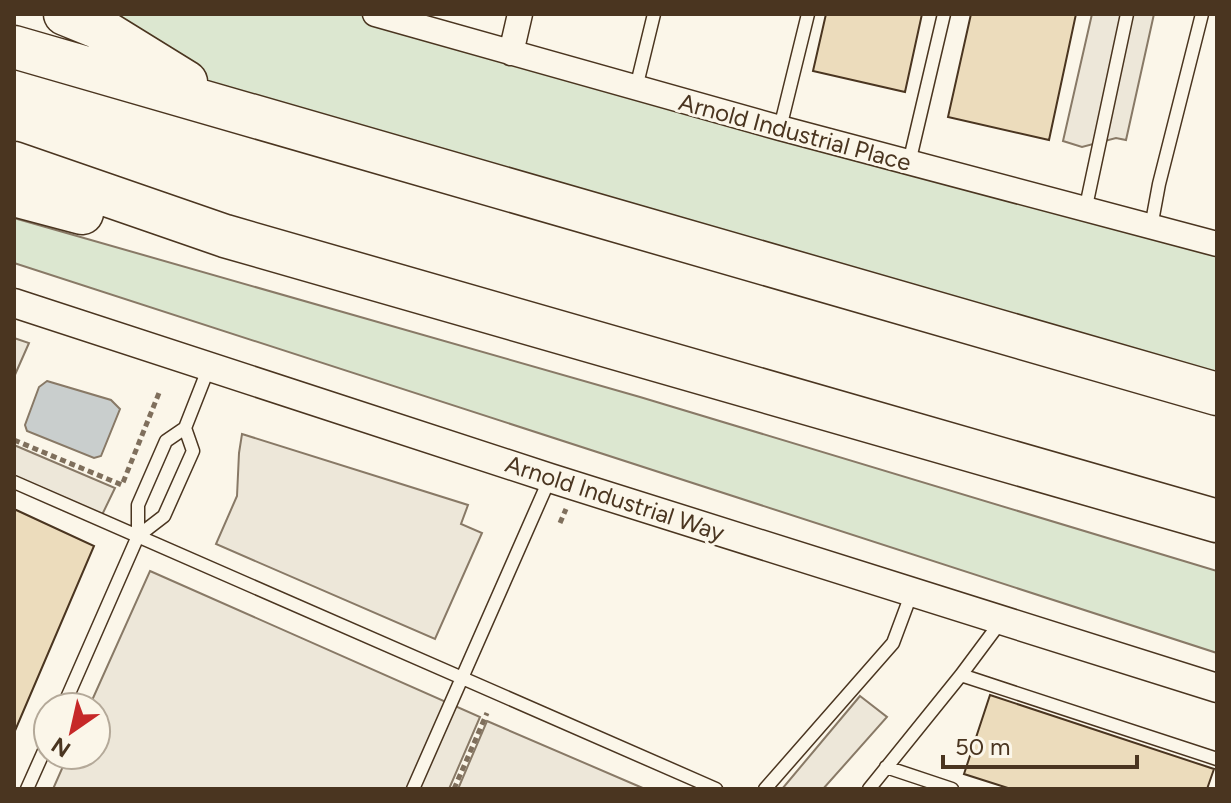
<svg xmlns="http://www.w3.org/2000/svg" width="1231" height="803" font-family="Figtree,sans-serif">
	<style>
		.green { fill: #dce7d0; stroke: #887966; stroke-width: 2 }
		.parking { fill: #ede7d9; stroke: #887966; stroke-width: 2 }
		.water { fill: #c9cecd; stroke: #887966; stroke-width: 2 }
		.building { fill: #ecdcbc; stroke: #4a3520; stroke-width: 2 }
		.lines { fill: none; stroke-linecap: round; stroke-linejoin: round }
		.service-casing { stroke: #4a3520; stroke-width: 15 }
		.minor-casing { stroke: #4a3520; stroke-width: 27 }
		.tertiary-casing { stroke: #4a3520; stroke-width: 31 }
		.motorway-casing { stroke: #4a3520; stroke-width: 45 }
		.path { stroke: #7f6f5c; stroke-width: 5; stroke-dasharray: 6 4; stroke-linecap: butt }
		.service { stroke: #fbf6e9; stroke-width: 12 }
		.minor { stroke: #fbf6e9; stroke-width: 24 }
		.tertiary { stroke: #fbf6e9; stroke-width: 28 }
		.motorway { stroke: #fbf6e9; stroke-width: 42 }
		.labels { text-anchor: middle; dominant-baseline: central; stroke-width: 6; stroke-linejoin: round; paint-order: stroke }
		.street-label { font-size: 24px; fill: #4a3520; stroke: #fbf6e9 }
	</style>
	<rect width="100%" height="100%" fill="#fbf6e9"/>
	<!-- green -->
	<path class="green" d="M65 14H375L1217 244V401L231 110Z
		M14 218 640 397 1217 571V653L14 263Z"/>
	<!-- parking -->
	<path class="parking" d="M1092 14H1154L1126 140 1116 138 1082 147 1063 141Z
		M14 338 29 343 14 377Z
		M242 434 468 505 461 524 482 533 435 639 216 544 237 496 239 453Z
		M14 445 115 488 101 517 14 479Z
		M150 571 480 717 449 789H53L68 755H96V707H89Z
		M860 696 887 717 823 789H782Z
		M487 721 645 789H458Z"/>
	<!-- water -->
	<path class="water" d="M47 381 111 400 120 409 101 456 94 458 27 431 25 425 39 387Z"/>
	<!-- building -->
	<path class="building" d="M826 14H922L905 92 813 71Z
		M971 14H1076L1049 140 948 117Z
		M14 509 94 546 14 733Z
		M990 695 1214 769 1207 789H1011L964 774Z"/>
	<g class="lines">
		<!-- service casing -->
		<g class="service-casing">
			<path id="service" d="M636 88 654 14
				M780 128 808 14
				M909 163 944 14
				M1085 211 1127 14
				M1151 227 1159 184 1202 14
				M14 482 716 789
				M138 536 164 516 193 451 185 428
				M961 675 1217 759
				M63 707 138 536V505L166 441 185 428 209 367
				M886 767 952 789
				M27 789 48 742
				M413 789 550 478
				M765 789 893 643 912 592
				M869 789 961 675 1002 620"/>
		</g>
		<!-- minor casing -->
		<g class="minor-casing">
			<path id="minor" d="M375 14 780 128 1217 244
				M511 53 520 14"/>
		</g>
		<!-- tertiary casing -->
		<g class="tertiary-casing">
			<path id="tertiary" d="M14 303 550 478 1217 688"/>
		</g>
		<!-- motorway casing -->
		<g class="motorway-casing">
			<path id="motorway" d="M65 14 97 27 186 82
				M14 47 1217 394
				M14 163 225 236 1217 521
				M14 195 82 213"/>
		</g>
		<!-- path -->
		<path class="path" d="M14 440 122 485 159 393
			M560 523 566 509
			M454 789 487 713"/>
		<!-- service -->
		<use href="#service" class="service"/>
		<!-- minor -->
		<use href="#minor" class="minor"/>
		<!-- tertiary -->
		<use href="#tertiary" class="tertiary"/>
		<!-- motorway -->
		<use href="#motorway" class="motorway"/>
	</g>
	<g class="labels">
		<!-- street labels -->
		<g class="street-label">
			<text transform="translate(795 132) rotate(15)">Arnold Industrial Place</text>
			<text transform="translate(615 498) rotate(18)">Arnold Industrial Way</text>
		</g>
	</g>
	<!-- border -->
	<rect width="1231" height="803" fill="none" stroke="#4a3520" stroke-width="32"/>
	<!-- north arrow -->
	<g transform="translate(72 731) rotate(214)"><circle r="38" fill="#fbf6e9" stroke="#b4a999" stroke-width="2"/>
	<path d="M0-6L14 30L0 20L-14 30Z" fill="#c62828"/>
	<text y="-12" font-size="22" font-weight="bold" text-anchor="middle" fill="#4a3520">N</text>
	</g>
	<!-- scale -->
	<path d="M943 755v12h194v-12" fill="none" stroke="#4a3520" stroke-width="4"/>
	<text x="955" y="755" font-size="24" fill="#4a3520" stroke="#fbf6e9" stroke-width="6" paint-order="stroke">50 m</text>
</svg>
